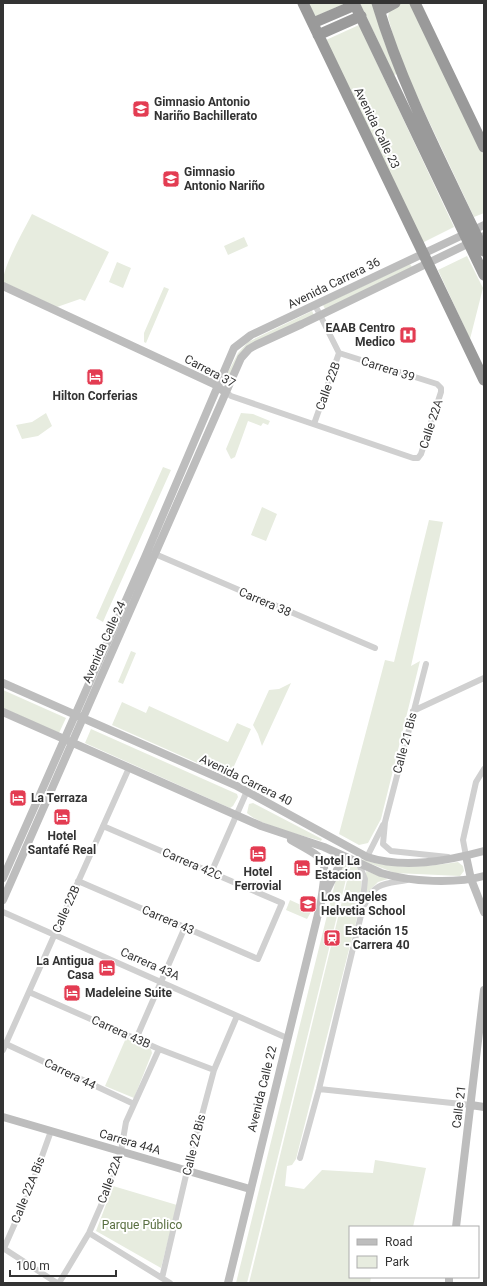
<svg xmlns="http://www.w3.org/2000/svg" width="487" height="1286" font-family="Roboto,sans-serif">
	<style>
		.green { fill: #e7ecdf }
		.lines { fill: none; stroke-linecap: round; stroke-linejoin: round }
		.street { stroke: #d0d0d0; stroke-width: 6 }
		.secondary { stroke: #bdbdbd; stroke-width: 8 }
		.highway { stroke: #9a9a9a; stroke-width: 11 }
		.labels { text-anchor: middle; dominant-baseline: central; stroke-width: 4; stroke-linejoin: round; paint-order: stroke }
		.poi-label { font-size: 12px; font-weight: bold; fill: #333; stroke: #fff; text-anchor: start }
		.street-label { font-size: 12px; fill: #333; stroke: #fff }
		.park-label { font-size: 12px; fill: #596f40; stroke: #fff }
	</style>
	<rect width="100%" height="100%" fill="#fff"/>
	<!-- green -->
	<path class="green" d="M307 3H346L314 17Z
		M360 3H372L385 44 397 74 394 75Z
		M401 3H410L484 156V213L474 217 400 60 388 17 389 12Z
		M359 25 454 227 422 243 326 40Z
		M32 214 109 252 85 301 80 299 57 307 3 282C3 266 24 230 32 214Z
		M244 237 248 246 228 255 224 246Z
		M467 256 483 288 470 339 438 270Z
		M117 262 131 268 123 288 109 282Z
		M410 264 412 267 325 309 323 305Z
		M164 287 169 289 146 343 144 342V333Z
		M312 311 314 315 257 341 228 379 225 378 238 353 248 342Z
		M46 413 52 426 38 436 22 439 16 425 32 422Z
		M241 413 253 414 270 421 268 425 263 423 261 426 248 421 235 457 231 459 226 449Z
		M163 467 171 470 106 615 103 622 96 618Z
		M262 507 277 514 266 541 251 535Z
		M429 520 443 522 411 666 420 661 381 819 368 843 359 845 339 834 385 660 394 662Z
		M131 651 136 653 123 684 118 682Z
		M291 683 262 746 258 734 253 725 269 690 279 689Z
		M3 690 66 718 59 733 3 708Z
		M122 702 146 713 149 706 228 742 237 723 251 729 229 777 112 725Z
		M91 729 237 794 238 797 233 806 230 808 85 743Z
		M253 803 322 839 321 841C304 836 259 825 247 813L249 804Z
		M361 859C393 870 425 867 458 862L463 866 464 871 460 876 395 873 361 860Z
		M347 862 350 863 247 1283H236L336 879 342 864Z
		M351 864 359 867 362 872 360 906 296 1159 292 1165 287 1166 285 1186 304 1189 322 1170 373 1173 375 1160 426 1168 413 1227H350V1277H371L370 1283H249Z
		M366 871 388 879 378 882 367 893Z
		M290 900 312 910 307 919 286 910Z
		M126 1038 151 1049 152 1053 134 1098 105 1086Z
		M113 1186 177 1205 161 1268 96 1231Z"/>
	<g class="lines">
		<!-- street -->
		<path class="street" d="M226 392 231 396 413 458H418L421 454 441 392V388L437 384 339 353
			M314 424 339 353 315 305
			M155 554 375 648
			M426 664 385 822 383 844 391 851 448 857
			M413 711 484 678
			M466 856 463 840 476 782 484 769
			M367 857 383 825
			M211 873 247 791
			M78 881 258 959 282 903 103 826
			M365 904C374 882 386 884 407 880
			M3 912 287 1038
			M29 992 159 1049 214 1070
			M136 1039 185 927
			M6 1044 134 1104
			M3 1050 129 768
			M319 1089 471 1105
			M300 1158 319 1089 362 911 365 879 359 864
			M89 1233 170 1283
			M3 1248 57 1283
			M4 1248 31 1187 51 1131
			M162 1278 187 1171 214 1070 237 1016
			M59 1283 89 1233 106 1194 121 1151 126 1122 159 1049"/>
		<!-- secondary -->
		<path class="secondary" d="M3 286 214 384 222 390
			M3 683 235 785 367 857C404 869 447 861 484 851
			M3 712 261 826 324 847 381 873C411 882 455 884 484 876
			M466 856 471 879 484 912
			M3 878 145 557 234 348 251 335 484 225
			M324 896 344 856
			M3 900 241 358 249 349 256 345 302 324 484 236
			M471 1105 484 1107
			M3 1117 250 1189
			M456 1227 484 990
			M228 1283 321 902C327 857 330 862 291 840
			M449 1283V1277"/>
		<!-- highway -->
		<path class="highway" d="M303 3 484 380
			M354 3 484 275
			M377 3C403 90 446 170 484 251
			M415 3 484 147
			M380 11 395 3
			M313 23 355 5
			M318 35 361 16"/>
	</g>
	<!-- icons -->
	<defs>
		<g id="university-square" transform="scale(0.9)"><rect x="-9" y="-9" width="18" height="18" rx="4" fill="#e33c52" stroke="#fff"/><path d="M0-5L7-2L0 1L-7-2ZM-4 1L0 2.5L4 1V4Q0 6-4 4Z" fill="#fff"/></g>
		<g id="school-square" transform="scale(0.9)"><rect x="-9" y="-9" width="18" height="18" rx="4" fill="#e33c52" stroke="#fff"/><path d="M0-5L7-2L0 1L-7-2ZM-4 1L0 2.5L4 1V4Q0 6-4 4Z" fill="#fff"/></g>
		<g id="hospital-square" transform="scale(0.9)"><rect x="-9" y="-9" width="18" height="18" rx="4" fill="#e33c52" stroke="#fff"/><path d="M-5-5h3v3.5h4V-5h3V5h-3V1.5h-4V5h-3Z" fill="#fff"/></g>
		<g id="hotel-square" transform="scale(0.9)"><rect x="-9" y="-9" width="18" height="18" rx="4" fill="#e33c52" stroke="#fff"/><path d="M-6-4.5h1.5V1H6V5H4.5V3h-9V5H-6ZM-4 0a1.8 1.8 0 1 1 3.6 0ZM.5 0V-2.5h3Q6-2.5 6 0Z" fill="#fff"/></g>
		<g id="station-square" transform="scale(0.9)"><rect x="-9" y="-9" width="18" height="18" rx="4" fill="#e33c52" stroke="#fff"/><path d="M-3-6H3Q5-6 5-4V2Q5 4 3 4L4.5 6H3L1.5 4h-3L-3 6H-4.5L-3 4Q-5 4-5 2V-4Q-5-6-3-6ZM-3.5-4v3h7v-3ZM-3.5 1v1.5H-2V1ZM2 1v1.5H3.5V1Z" fill="#fff"/></g>
	</defs>
	<g fill-rule="evenodd">
		<use href="#university-square" x="141" y="109"/>
		<use href="#school-square" x="171" y="179"/>
		<use href="#hospital-square" x="408" y="335"/>
		<use href="#hotel-square" x="95" y="377"/>
		<use href="#hotel-square" x="18" y="798"/>
		<use href="#hotel-square" x="62" y="817"/>
		<use href="#hotel-square" x="258" y="854"/>
		<use href="#hotel-square" x="302" y="868"/>
		<use href="#school-square" x="308" y="904"/>
		<use href="#station-square" x="332" y="938"/>
		<use href="#hotel-square" x="107" y="968"/>
		<use href="#hotel-square" x="72" y="993"/>
	</g>
	<g class="labels">
		<!-- poi labels -->
		<g class="poi-label">
			<text x="154" y="102">Gimnasio Antonio<tspan x="154" dy="14">Nariño Bachillerato</tspan></text>
			<text x="184" y="172">Gimnasio<tspan x="184" dy="14">Antonio Nariño</tspan></text>
			<text x="395" y="328" text-anchor="end">EAAB Centro<tspan x="395" dy="14">Medico</tspan></text>
			<text x="95" y="396" text-anchor="middle">Hilton Corferias</text>
			<text x="31" y="798">La Terraza</text>
			<text x="62" y="836" text-anchor="middle">Hotel<tspan x="62" dy="14">Santafé Real</tspan></text>
			<text x="315" y="861">Hotel La<tspan x="315" dy="14">Estacion</tspan></text>
			<text x="258" y="872" text-anchor="middle">Hotel<tspan x="258" dy="14">Ferrovial</tspan></text>
			<text x="321" y="897">Los Angeles<tspan x="321" dy="14">Helvetia School</tspan></text>
			<text x="345" y="931">Estación 15<tspan x="345" dy="14">- Carrera 40</tspan></text>
			<text x="94" y="961" text-anchor="end">La Antigua<tspan x="94" dy="14">Casa</tspan></text>
			<text x="85" y="993">Madeleine Suite</text>
		</g>
		<!-- street labels -->
		<g class="street-label">
			<text transform="translate(377 128) rotate(64)">Avenida Calle 23</text>
			<text transform="translate(334 283) rotate(-26)">Avenida Carrera 36</text>
			<text transform="translate(388 369) rotate(18)">Carrera 39</text>
			<text transform="translate(210 371) rotate(28)">Carrera 37</text>
			<text transform="translate(328 386) rotate(-70)">Calle 22B</text>
			<text transform="translate(431 424) rotate(-72)">Calle 22A</text>
			<text transform="translate(265 602) rotate(23)">Carrera 38</text>
			<text transform="translate(104 642) rotate(-66)">Avenida Calle 24</text>
			<text transform="translate(405 743) rotate(-75)">Calle 21 Bis</text>
			<text transform="translate(246 780) rotate(26)">Avenida Carrera 40</text>
			<text transform="translate(192 864) rotate(23)">Carrera 42C</text>
			<text transform="translate(66 909) rotate(-66)">Calle 22B</text>
			<text transform="translate(168 920) rotate(23)">Carrera 43</text>
			<text transform="translate(150 964) rotate(24)">Carrera 43A</text>
			<text transform="translate(121 1032) rotate(24)">Carrera 43B</text>
			<text transform="translate(70 1074) rotate(26)">Carrera 44</text>
			<text transform="translate(262 1089) rotate(-76)">Avenida Calle 22</text>
			<text transform="translate(459 1107) rotate(-83)">Calle 21</text>
			<text transform="translate(130 1142) rotate(16)">Carrera 44A</text>
			<text transform="translate(194 1145) rotate(-76)">Calle 22 Bis</text>
			<text transform="translate(110 1179) rotate(-70)">Calle 22A</text>
			<text transform="translate(28 1190) rotate(-68)">Calle 22A Bis</text>
		</g>
		<!-- park labels -->
		<g class="park-label">
			<text x="142" y="1225">Parque Público</text>
		</g>
	</g>
	<!-- border -->
	<rect width="487" height="1286" fill="none" stroke="#333333" stroke-width="8"/>
	<!-- legend -->
	<rect x="349" y="1226" width="130" height="52" fill="#ffffff" stroke="#adadad"/>
	<rect x="357" y="1239" width="20" height="6" fill="#bdbdbd" stroke="#adadad"/>
	<text x="385" y="1246" font-size="12" fill="#333333">Road</text>
	<rect x="357" y="1256" width="20" height="12" fill="#e7ecdf" stroke="#adadad"/>
	<text x="385" y="1266" font-size="12" fill="#333333">Park</text>
	<!-- scale -->
	<path d="M10 1270v6h106v-6" fill="none" stroke="#333333" stroke-width="2"/>
	<text x="16" y="1270" font-size="12" fill="#333333" stroke="#ffffff" stroke-width="3" paint-order="stroke">100 m</text>
</svg>
